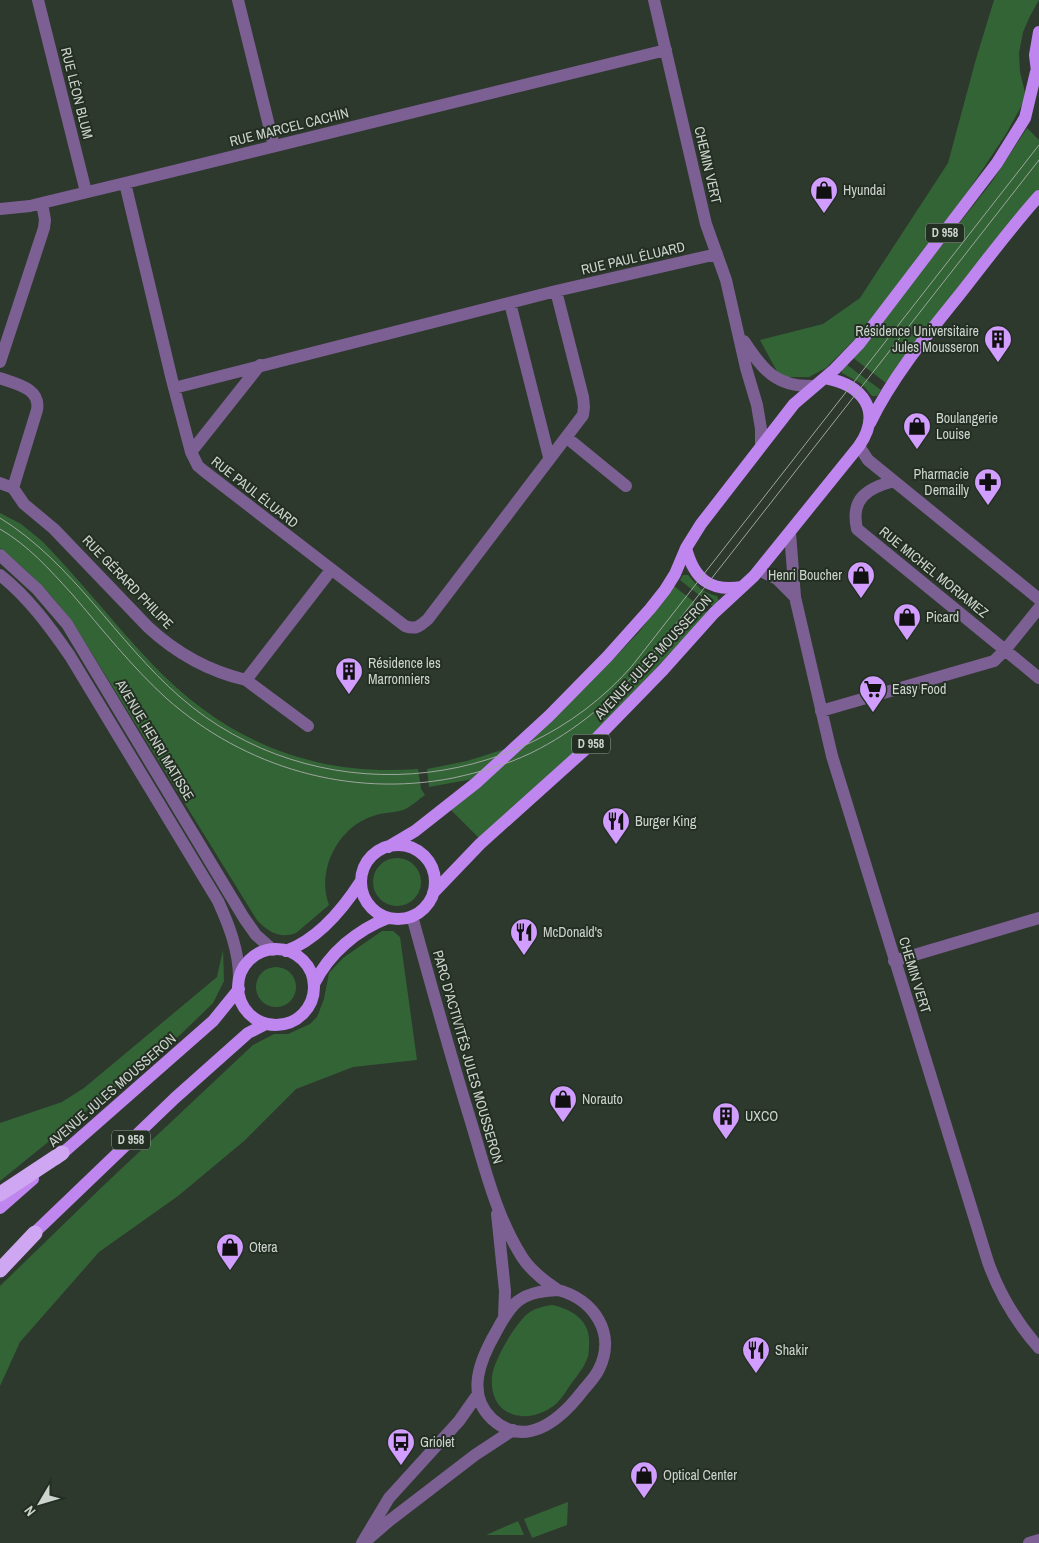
<svg xmlns="http://www.w3.org/2000/svg" width="1039" height="1543" font-family="'Archivo Narrow',sans-serif">
	<style>
		.green { fill: #336436 }
		.lines { fill: none; stroke-linecap: round; stroke-linejoin: round }
		.minor { stroke: #7c6093; stroke-width: 12 }
		.major { stroke: #c086f0; stroke-width: 12 }
		.highway { stroke: #cea6f1; stroke-width: 15 }
		.tram { stroke: #9ea69e; stroke-width: 1 }
		.labels { text-anchor: middle; dominant-baseline: central; stroke-width: 4; stroke-linejoin: round; paint-order: stroke }
		.shield { fill: #242f24; stroke: #9aa29a; stroke-width: 1 }
		.shield-label { font-size: 12px; font-weight: bold; fill: #cdd4cd }
		.street-label { font-size: 14px; fill: #cdd4cd; stroke: #242f24 }
		.poi-label { font-size: 14px; fill: #cdd4cd; stroke: #242f24; text-anchor: start }
	</style>
	<rect width="100%" height="100%" fill="#2e392e"/>
	<!-- green -->
	<path class="green" d="M994 0H1039L1030 16 1023 32 1019 53 1020 72 1025 93 1023 103 1006 134 963 199 859 335 826 368 809 377H788L779 375 760 340 823 324 860 298 948 163 976 59Z
		M1027 128 1039 140V189L886 383 852 357 871 335 991 183Z
		M847 365 881 390 877 396H872L862 384 842 373V370Z
		M0 513 21 524 42 541C81 581 115 625 153 665 226 741 312 777 418 769L421 789 425 795C419 799 411 807 403 810 394 813 383 812 373 816 351 823 335 842 328 864 324 879 324 891 329 905L296 933C280 939 268 932 257 920L75 626C54 596 29 571 0 548Z
		M683 575H688C698 586 701 592 717 596L719 601 713 606 680 580Z
		M674 586 708 613 595 733 480 839 451 810 621 651 639 632Z
		M508 748 473 779 429 787 427 769 467 761Z
		M373 882a24 24 0 1 1 48 0a24 24 0 1 1-48 0Z
		M382 931H393L400 937 417 1060 353 1067 296 1089 244 1141 178 1196 99 1252 20 1342 0 1386V1286L103 1186 253 1045 274 1034H288L310 1024 317 1017 324 999 329 973 343 958Z
		M223 950 224 981 213 1003 180 1035 0 1181V1123L62 1102 84 1088 217 977Z
		M256 987a20 20 0 1 1 40 0a20 20 0 1 1-40 0Z
		M552 1305C572 1309 591 1321 589 1344 589 1349 589 1355 587 1359 584 1367 578 1375 573 1381 568 1388 563 1397 557 1403 542 1417 514 1423 499 1405 493 1397 491 1386 492 1376 494 1360 517 1320 530 1312 536 1308 544 1306 552 1305Z
		M568 1502 567 1525 532 1538 524 1519Z
		M518 1521 524 1535H486Z"/>
	<g class="lines">
		<!-- minor -->
		<path class="minor" d="M38 0 86 192
			M238 0 274 146
			M654 0 706 224 726 280 746 368 757 405 761 429V446
			M0 209 30 206 42 203
			M556 291 583 397 584 407 583 415 428 619C420 626 416 630 405 626L204 471 198 466 191 452 172 380 125 183 666 50
			M510 303 549 457
			M744 341C763 370 776 387 813 386
			M0 362 44 228 45 220 42 203 125 183
			M0 378C16 384 41 388 37 410L13 488 24 504 54 529 148 627C177 654 208 671 246 680L331 570
			M174 388 556 291 717 254
			M566 437 626 486
			M859 446 868 460 1039 599
			M191 452 260 365
			M894 481C868 488 850 498 857 529L1005 650 1039 608
			M0 483 13 488
			M790 533 795 597 832 756 988 1262C999 1293 1017 1323 1039 1348
			M0 555 37 589 67 624 244 918 256 935 273 950
			M759 570 777 579 795 597
			M0 575C28 597 50 627 70 656L218 901C229 925 239 951 239 978
			M246 680 308 726
			M821 711 994 661 1005 650 1039 678
			M412 916C431 985 450 1054 471 1122 485 1168 496 1216 522 1257 531 1271 544 1281 558 1290
			M894 961 1039 918
			M497 1214 505 1291 504 1318
			M558 1290C593 1299 617 1333 599 1369 595 1378 587 1385 581 1393 559 1421 525 1449 492 1419 465 1394 481 1358 496 1332 502 1321 508 1309 518 1301 530 1292 544 1291 558 1290Z
			M367 1540 389 1521 475 1455 513 1430
			M362 1543 389 1498 459 1421 478 1394
			M1029 1543 1039 1540"/>
		<!-- major -->
		<path class="major" d="M1038 80 1035 55 1039 32
			M870 423C893 376 927 335 960 294 986 261 1011 227 1039 196
			M686 548C694 579 710 592 742 587
			M361 882a37 37 0 1 1 74 0a37 37 0 1 1-74 0Z
			M388 847 415 831 476 783 549 716 607 657 650 609 665 590 675 574 686 548 701 524 794 404 835 369 859 344 997 163 1025 118 1036 72
			M433 893 480 844 588 747 663 670 714 613 754 576 859 446C883 411 863 385 825 378
			M238 987a38 38 0 1 1 76 0a38 38 0 1 1-76 0Z
			M286 951C319 939 343 909 361 881
			M314 984C329 953 357 930 388 918
			M56 1159 213 1021 239 989
			M0 1208 33 1179
			M29 1238 175 1098 248 1033 266 1024"/>
		<!-- highway -->
		<path class="highway" d="M0 1194 62 1153
			M0 1270 35 1233"/>
		<!-- tram -->
		<path class="tram" d="M0 518C73 563 116 641 180 697 312 812 517 797 632 666L1039 145
			M0 529C29 546 49 569 72 594 102 629 132 667 166 698 245 768 350 798 453 778 480 772 506 765 531 753 576 731 614 698 647 661L1039 160"/>
	</g>
	<!-- icons -->
	<defs>
		<g id="shop-pin" transform="scale(1.4375)"><path d="M0 17L-7.5 6A9.5 9.5 0 1 1 7.5 6Z" fill="#d19dfe" stroke="#242f24"/><path d="M-5-2.5h2.3a2.7 3.5 0 0 1 5.4 0H5L5.5 6h-11ZM-1.5-2.5h3a1.5 2.3 0 0 0-3 0Z" fill="#111"/></g>
		<g id="building-pin" transform="scale(1.4375)"><path d="M0 17L-7.5 6A9.5 9.5 0 1 1 7.5 6Z" fill="#d19dfe" stroke="#242f24"/><path d="M-4-6H4V6H1V3H-1V6H-4ZM-2.5-4.3h1.7v1.8h-1.7ZM.8-4.3h1.7v1.8H.8ZM-2.5-1h1.7V.8h-1.7ZM.8-1h1.7V.8H.8Z" fill="#111"/></g>
		<g id="pharmacy-pin" transform="scale(1.4375)"><path d="M0 17L-7.5 6A9.5 9.5 0 1 1 7.5 6Z" fill="#d19dfe" stroke="#242f24"/><path d="M-2-6h4v4h4v4h-4v4h-4v-4h-4v-4h4Z" fill="#111"/></g>
		<g id="supermarket-pin" transform="scale(1.4375)"><path d="M0 17L-7.5 6A9.5 9.5 0 1 1 7.5 6Z" fill="#d19dfe" stroke="#242f24"/><path d="M-6-5.5h2.5l.6 2H6L4.5 2H-2.5L-4.4-4H-6ZM-1.5 3.2a1.3 1.3 0 1 0 .1 0ZM3 3.2a1.3 1.3 0 1 0 .1 0Z" fill="#111"/></g>
		<g id="restaurant-pin" transform="scale(1.4375)"><path d="M0 17L-7.5 6A9.5 9.5 0 1 1 7.5 6Z" fill="#d19dfe" stroke="#242f24"/><path d="M-5-6h1v4h1v-4h1v4h1v-4h1v5L-1.5 .5V6h-2V.5L-5-1ZM5-6V6H3V1.5H1.5Q1.5-4 5-6Z" fill="#111"/></g>
		<g id="bus-pin" transform="scale(1.4375)"><path d="M0 17L-7.5 6A9.5 9.5 0 1 1 7.5 6Z" fill="#d19dfe" stroke="#242f24"/><path d="M-5-6H5V4H4V6H2V4H-2V6H-4V4H-5ZM-3.5-4V0h7V-4ZM-3.5 1.2v1.5H-2V1.2ZM2 1.2v1.5H3.5V1.2Z" fill="#111"/></g>
	</defs>
	<g fill-rule="evenodd">
		<use href="#shop-pin" x="824" y="190"/>
		<use href="#building-pin" x="998" y="339"/>
		<use href="#shop-pin" x="917" y="426"/>
		<use href="#pharmacy-pin" x="988" y="482"/>
		<use href="#shop-pin" x="861" y="575"/>
		<use href="#shop-pin" x="907" y="617"/>
		<use href="#building-pin" x="349" y="671"/>
		<use href="#supermarket-pin" x="873" y="689"/>
		<use href="#restaurant-pin" x="616" y="821"/>
		<use href="#restaurant-pin" x="524" y="932"/>
		<use href="#shop-pin" x="563" y="1099"/>
		<use href="#building-pin" x="726" y="1116"/>
		<use href="#shop-pin" x="230" y="1247"/>
		<use href="#restaurant-pin" x="756" y="1350"/>
		<use href="#bus-pin" x="401" y="1442"/>
		<use href="#shop-pin" x="644" y="1475"/>
	</g>
	<g class="labels">
		<!-- shield labels -->
		<g class="shield">
			<rect x="926" y="223.5" width="38" height="19" rx="4"/>
			<rect x="572" y="734.5" width="38" height="19" rx="4"/>
			<rect x="112" y="1130.5" width="38" height="19" rx="4"/>
		</g>
		<g class="shield-label">
			<text x="945" y="233">D 958</text>
			<text x="591" y="744">D 958</text>
			<text x="131" y="1140">D 958</text>
		</g>
		<!-- street labels -->
		<g class="street-label">
			<text transform="translate(77 93) rotate(76)">RUE LÉON BLUM</text>
			<text transform="translate(289 127) rotate(-14)">RUE MARCEL CACHIN</text>
			<text transform="translate(708 165) rotate(77)">CHEMIN VERT</text>
			<text transform="translate(633 258) rotate(-13)">RUE PAUL ÉLUARD</text>
			<text transform="translate(255 492) rotate(38)">RUE PAUL ÉLUARD</text>
			<text transform="translate(934 572) rotate(39)">RUE MICHEL MORIAMEZ</text>
			<text transform="translate(128 582) rotate(46)">RUE GÉRARD PHILIPE</text>
			<text transform="translate(653 657) rotate(-47)">AVENUE JULES MOUSSERON</text>
			<text transform="translate(155 740) rotate(59)">AVENUE HENRI MATISSE</text>
			<text transform="translate(915 975) rotate(73)">CHEMIN VERT</text>
			<text transform="translate(468 1057) rotate(74)">PARC D'ACTIVITÉS JULES MOUSSERON</text>
			<text transform="translate(112 1090) rotate(-41)">AVENUE JULES MOUSSERON</text>
		</g>
		<!-- poi labels -->
		<g class="poi-label">
			<text x="843" y="190">Hyundai</text>
			<text x="979" y="331" text-anchor="end">Résidence Universitaire<tspan x="979" dy="16">Jules Mousseron</tspan></text>
			<text x="936" y="418">Boulangerie<tspan x="936" dy="16">Louise</tspan></text>
			<text x="969" y="474" text-anchor="end">Pharmacie<tspan x="969" dy="16">Demailly</tspan></text>
			<text x="842" y="575" text-anchor="end">Henri Boucher</text>
			<text x="926" y="617">Picard</text>
			<text x="368" y="663">Résidence les<tspan x="368" dy="16">Marronniers</tspan></text>
			<text x="892" y="689">Easy Food</text>
			<text x="635" y="821">Burger King</text>
			<text x="543" y="932">McDonald's</text>
			<text x="582" y="1099">Norauto</text>
			<text x="745" y="1116">UXCO</text>
			<text x="249" y="1247">Otera</text>
			<text x="775" y="1350">Shakir</text>
			<text x="420" y="1442">Griolet</text>
			<text x="663" y="1475">Optical Center</text>
		</g>
	</g>
	<!-- north arrow -->
	<g transform="translate(40 1503) rotate(232)" stroke="#242f24" stroke-width="4" paint-order="stroke">
	<path d="M0-4L9 19L0 12L-9 19Z" fill="#cdd4cd"/>
	<text y="-8" font-size="14" font-weight="bold" text-anchor="middle" fill="#cdd4cd">N</text>
	</g>
</svg>
